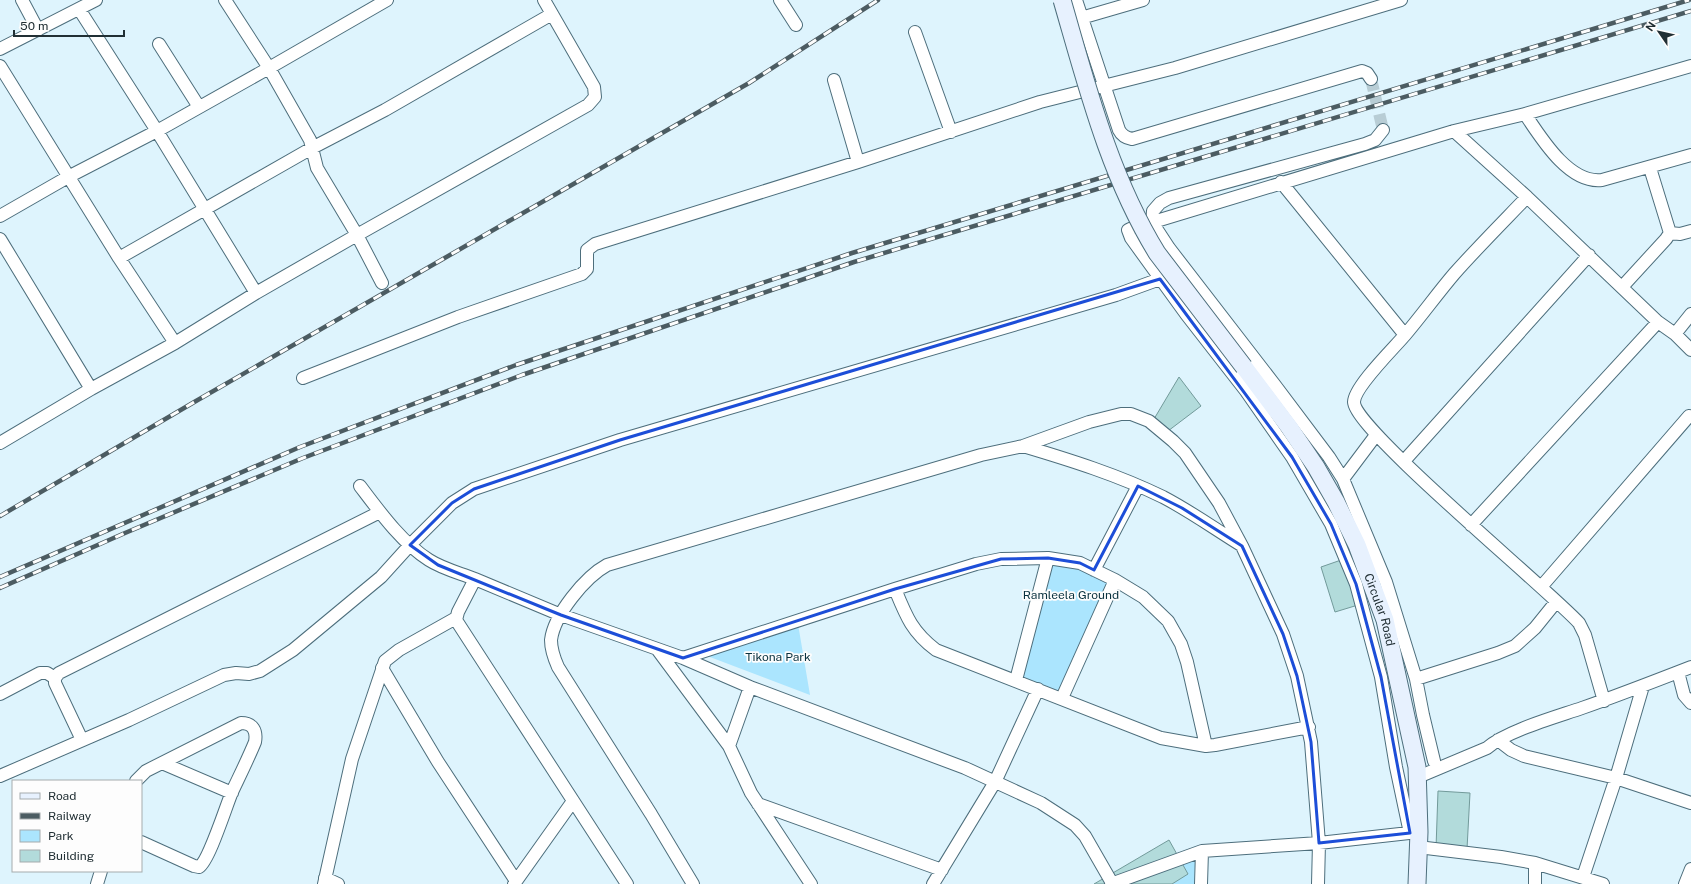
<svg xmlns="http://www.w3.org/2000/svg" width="1691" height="884" font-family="'Public Sans',sans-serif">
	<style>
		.green { fill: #abe5fe }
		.building { fill: #b2dbdb; stroke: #729a9a }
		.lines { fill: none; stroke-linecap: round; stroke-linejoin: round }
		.street-tunnel { stroke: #b8cdd5; stroke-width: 12; stroke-dasharray: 12 6; stroke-linecap: butt }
		.street-casing { stroke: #4d6e7c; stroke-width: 14 }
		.secondary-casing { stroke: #4d6e7c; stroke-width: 19 }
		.street { stroke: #fff; stroke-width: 12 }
		.secondary { stroke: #e7f1fe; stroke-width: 17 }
		.rail-casing { stroke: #4c5c62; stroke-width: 4.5 }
		.rail { stroke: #fdfdfd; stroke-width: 3; stroke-dasharray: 9; stroke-linecap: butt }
		.secondary-bridge-casing { stroke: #4d6e7c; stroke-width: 19; stroke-linecap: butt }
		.secondary-bridge { stroke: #e7f1fe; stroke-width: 17 }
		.marked { fill: none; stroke: #1d4ed8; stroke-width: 3; stroke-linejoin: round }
		.labels { text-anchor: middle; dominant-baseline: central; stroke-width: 3.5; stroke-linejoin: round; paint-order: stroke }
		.park-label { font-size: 12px; fill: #09313e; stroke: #fdfdfd }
		.street-label { font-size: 12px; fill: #212f34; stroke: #fdfdfd }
	</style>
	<rect width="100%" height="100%" fill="#def4fd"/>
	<!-- green -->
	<path class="green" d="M1050 560 1080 566 1109 581 1060 694 1019 678Z
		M798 624 810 695 702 654Z
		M1196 846 1194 884H1115Z"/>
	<!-- building -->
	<path class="building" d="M1179 377 1201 406 1168 431 1154 419Z
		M1344 559 1358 605 1335 612 1321 567Z
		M1438 791 1470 793 1467 849 1436 848Z
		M1169 840 1188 874 1172 884H1094Z"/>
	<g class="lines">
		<!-- street-tunnel -->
		<path class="street-tunnel" d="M1371 79 1383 130"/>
		<!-- street casing -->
		<g class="street-casing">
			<path id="street" d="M22 0 38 30
				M225 0 269 68 310 140 317 168 357 235 382 283
				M780 0 796 25
				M1076 0 1119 130C1122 136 1126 138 1132 139L1362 71 1367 73 1371 79
				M79 9 157 131 256 293
				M1081 18 1143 0
				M915 32 951 132
				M159 44 199 107
				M0 49 96 0
				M0 66 119 258 175 343
				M834 80 858 162
				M1525 114C1541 138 1569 184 1602 180L1691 155
				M1383 130 1375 140 1365 144 1169 198 1160 203 1153 211 1152 222 1169 248 1274 384 1329 457 1343 479 1386 582 1416 679 1423 715 1434 761
				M1454 131 1527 197 1658 322 1675 334 1691 350
				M1281 182 1405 335
				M1527 197C1502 223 1477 248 1454 274 1437 294 1422 315 1405 335 1394 348 1354 387 1354 402 1354 429 1549 590 1579 623L1585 635 1604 701
				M0 216 68 177 157 131 269 68 387 0
				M1670 233 1680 234 1691 231
				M0 239 91 389
				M119 258 312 148 385 110 552 14
				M1622 287 1666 239 1670 233 1650 168
				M1675 334 1691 314
				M303 378 458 317 582 274 587 269V250L595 244 858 162 1040 102 1175 68 1401 0
				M0 443 91 389 175 343 256 293 357 235 588 105 595 97 594 87 544 0
				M1023 446C1070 460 1118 475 1163 497 1190 511 1215 529 1241 545
				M1404 461 1589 255
				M1343 479 1376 435
				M360 486C379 511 402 543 429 560 443 569 460 573 475 579
				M1471 525 1658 322
				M1094 570 1138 486
				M1541 587 1689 416
				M895 589C906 616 912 632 936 650L1161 738 1206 746 1215 745 1309 727
				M657 649 729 746 751 793 811 884
				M683 658 895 589 976 564 1001 559 1048 558 1080 563 1115 580 1143 597 1168 621 1181 644 1187 662 1206 746
				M382 668 438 762 516 881
				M1678 672 1684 695 1691 703
				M1416 679 1498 653 1515 646 1535 628 1556 602
				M1016 680 1048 558
				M0 694 40 673H47L55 678
				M1062 698 1115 580
				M82 740 55 683V678L59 673 380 512
				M1498 740 1511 750 1524 756 1616 778 1691 803
				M729 746 750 687
				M162 763 232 793
				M0 776 129 720 224 675 236 673 249 674 260 671 293 650 381 577 410 545 452 503 474 489 620 440 1116 295 1160 279
				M1418 777 1487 748C1506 731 1556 717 1582 708 1619 695 1655 681 1691 667
				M136 781 146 771 241 723C253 723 257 731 255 742 248 759 240 775 232 792 226 806 209 861 199 867L194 866 141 842
				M758 804 942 870
				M1410 833 1396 767 1381 677 1356 584 1331 524 1292 457 1246 391 1186 314 1131 238 1128 230 1130 229 1454 131 1525 114 1691 66
				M1418 847 1501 857 1535 863 1603 884
				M1583 877 1616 778 1643 686
				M325 878 338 884
				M97 884 101 871
				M324 884 352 759 385 661 399 650 456 618
				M514 884 573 801
				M627 884 456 620 458 612 475 579 561 615 683 658 750 687 965 768 1041 803 1075 825 1085 836 1112 883
				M693 884 651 814 558 667C554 658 551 650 551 640 554 615 585 577 607 565L981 455 1023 446 1089 422 1121 414H1131L1149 421 1173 441 1185 453 1219 503 1242 546 1283 634 1297 676 1311 742 1319 843 1318 884
				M933 884 995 782 1038 689
				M1111 884 1202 851 1319 843 1418 832
				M1201 884 1202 851
				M1535 884V863
				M1685 884 1691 869"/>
		</g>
		<!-- secondary casing -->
		<g class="secondary-casing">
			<g id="secondary">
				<path id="s1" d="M1244 367 1289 427 1316 467 1336 502 1357 545 1385 620 1417 767 1419 832 1417 884"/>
			</g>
		</g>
		<!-- street -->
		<use href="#street" class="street"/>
		<!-- secondary -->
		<use href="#secondary" class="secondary"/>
		<!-- rail casing -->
		<g class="rail-casing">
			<path id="rail" d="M0 516 196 401 749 83 878 0
				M0 577 300 447 516 365 852 253 1689 0
				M0 588 125 533 303 458 522 375 854 262 1691 11"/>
		</g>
		<!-- rail -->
		<use href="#rail" class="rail"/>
		<!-- secondary-bridge casing -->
		<g class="secondary-bridge-casing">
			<path id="secondary-bridge" d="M1062 0C1087 86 1109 175 1157 253L1244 367"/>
		</g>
		<!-- secondary-bridge -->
		<use href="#secondary-bridge" class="secondary-bridge"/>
	</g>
	<!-- marked area -->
	<path class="marked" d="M1160 279 1292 457 1331 524 1356 584 1381 677 1410 833 1319 843 1311 742 1297 676 1283 634 1242 546 1182 508 1138 486 1094 570 1080 563 1048 558 1001 559 895 589 683 658 561 615 438 565 410 545 452 503 474 489 620 440Z"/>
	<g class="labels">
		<!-- park labels -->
		<g class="park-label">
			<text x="1071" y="595">Ramleela Ground</text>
			<text x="778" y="657">Tikona Park</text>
		</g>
		<!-- street labels -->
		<g class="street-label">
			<text stroke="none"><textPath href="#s1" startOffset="280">Circular Road</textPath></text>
		</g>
	</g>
	<!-- legend -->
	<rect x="12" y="780" width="130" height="92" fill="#fdfdfd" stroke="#a5abad"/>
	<rect x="20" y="793" width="20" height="6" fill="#e7f1fe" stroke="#a5abad"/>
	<text x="48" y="800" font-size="12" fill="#212f34">Road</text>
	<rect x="20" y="813" width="20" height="6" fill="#4c5c62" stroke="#a5abad"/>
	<text x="48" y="820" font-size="12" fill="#212f34">Railway</text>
	<rect x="20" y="830" width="20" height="12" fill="#abe5fe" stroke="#a5abad"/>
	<text x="48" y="840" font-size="12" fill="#212f34">Park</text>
	<rect x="20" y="850" width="20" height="12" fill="#b2dbdb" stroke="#a5abad"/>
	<text x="48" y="860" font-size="12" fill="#212f34">Building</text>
	<!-- north arrow -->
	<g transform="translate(1659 32) rotate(304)" stroke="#fdfdfd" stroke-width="3" paint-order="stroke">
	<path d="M0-3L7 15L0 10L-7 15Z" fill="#212f34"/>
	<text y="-6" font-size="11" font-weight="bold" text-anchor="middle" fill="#212f34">N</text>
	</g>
	<!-- scale -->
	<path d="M14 30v6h110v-6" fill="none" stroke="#212f34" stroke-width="2"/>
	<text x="20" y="30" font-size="12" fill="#212f34" stroke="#fdfdfd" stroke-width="3" paint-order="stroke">50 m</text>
</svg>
